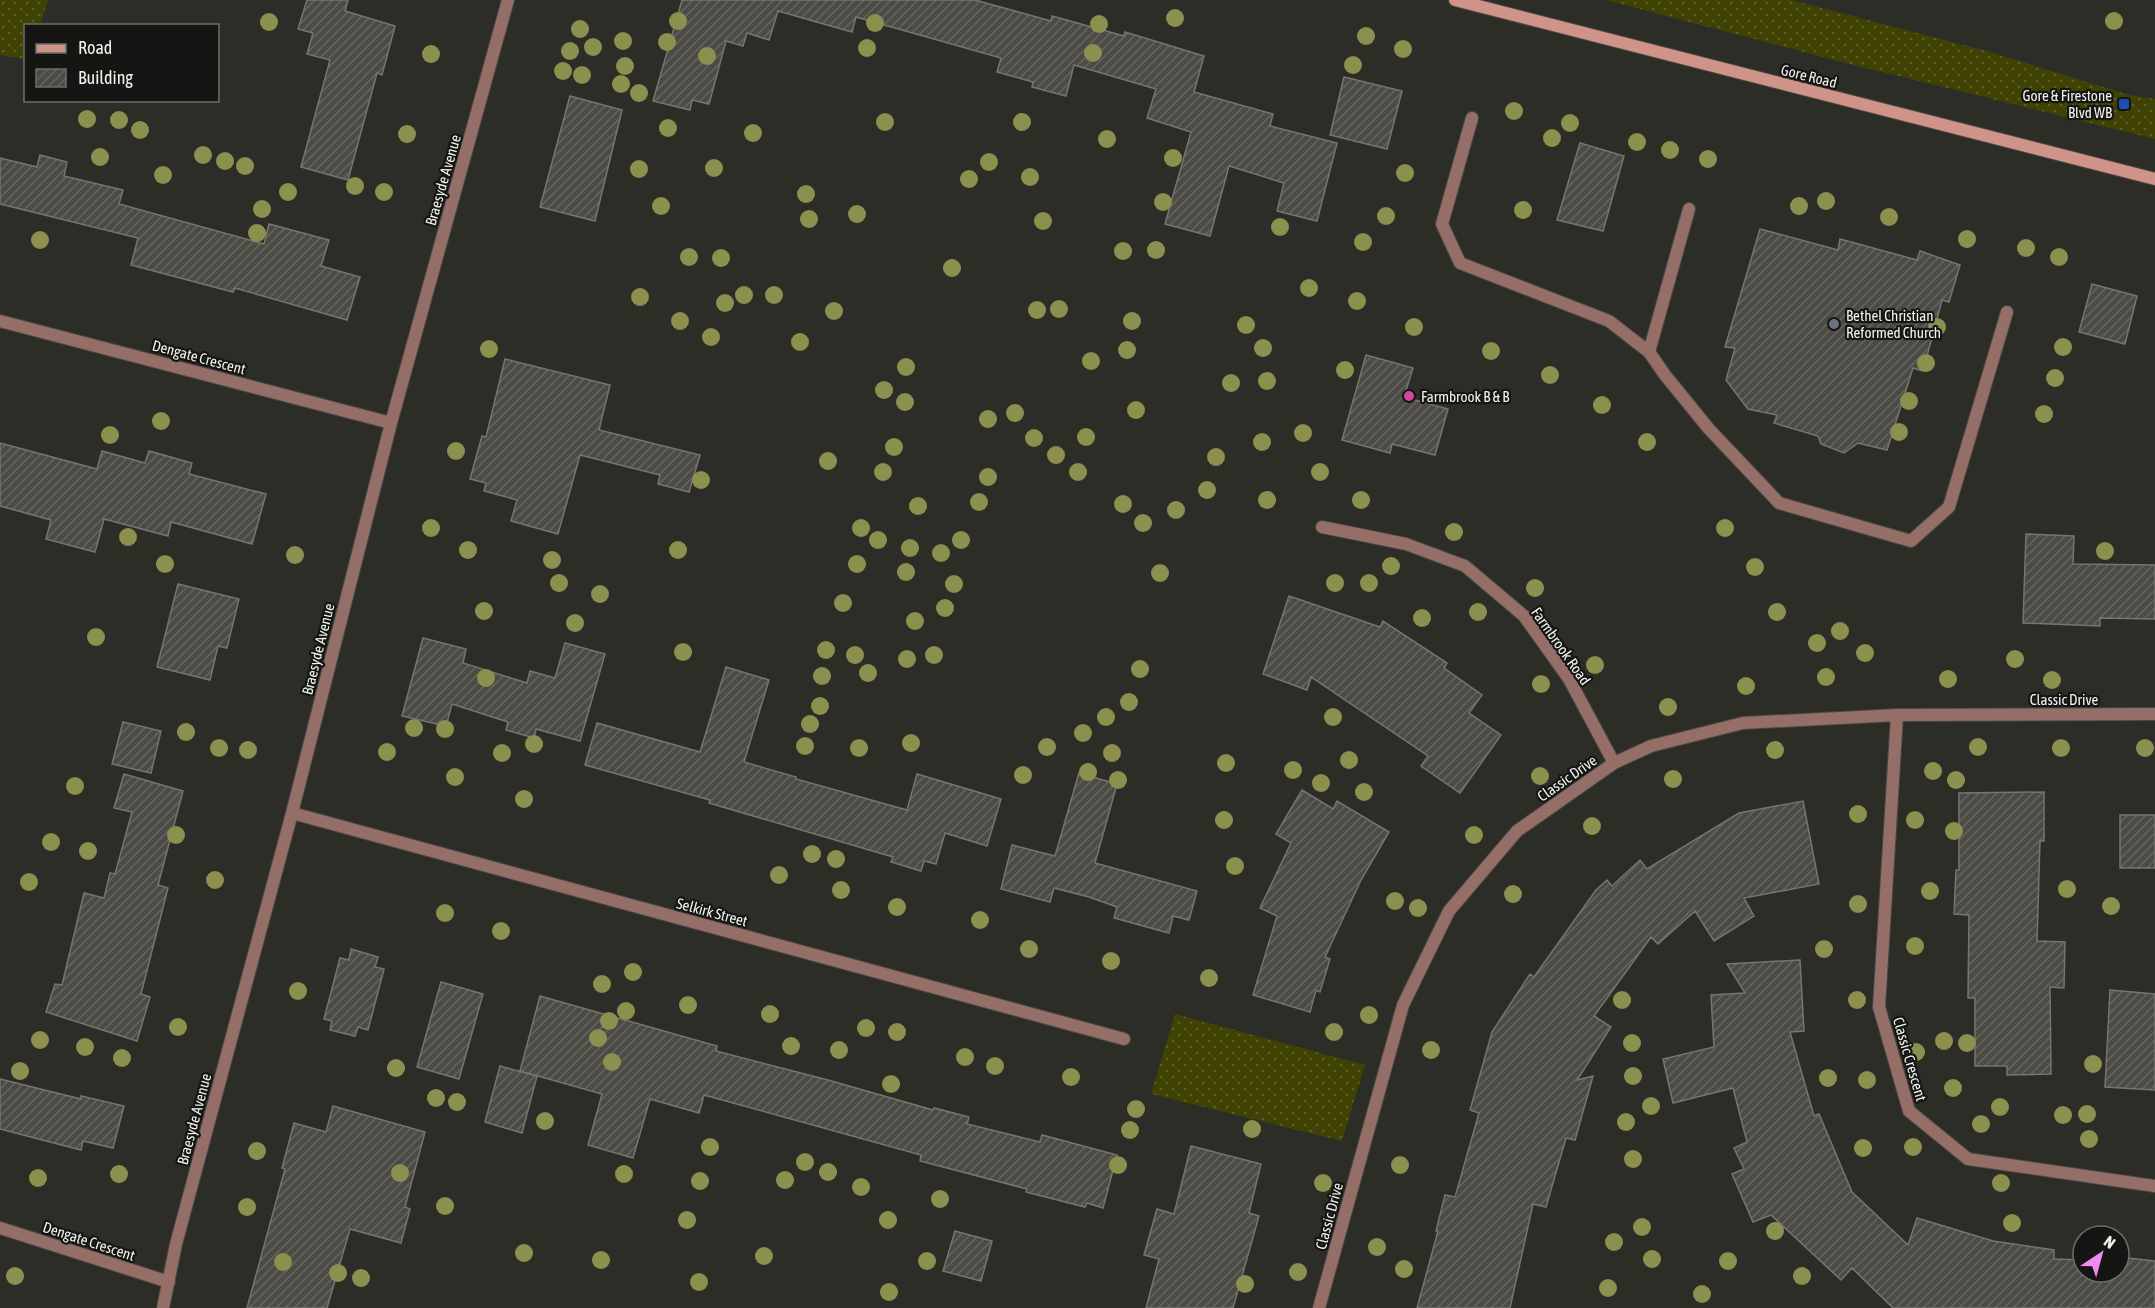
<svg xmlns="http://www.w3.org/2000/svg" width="2155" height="1308" font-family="'Asap Condensed',sans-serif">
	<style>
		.grass { fill: url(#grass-dots) }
		.building { fill: url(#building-hatch); stroke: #76756f; stroke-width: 1.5 }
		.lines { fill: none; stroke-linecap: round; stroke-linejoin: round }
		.lane-casing { stroke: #494944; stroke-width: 14 }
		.street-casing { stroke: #494944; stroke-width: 14 }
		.secondary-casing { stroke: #494944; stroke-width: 14 }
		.lane { stroke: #946e67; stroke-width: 12 }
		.street { stroke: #946e67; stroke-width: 12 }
		.secondary { stroke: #cf9388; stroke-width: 12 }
		.tree { fill: #8c904e }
		.transit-dot { fill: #1a4fb4; stroke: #151513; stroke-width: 2 }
		.worship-dot { fill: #6b7280; stroke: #151513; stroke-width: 2 }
		.hotel-dot { fill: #d1479c; stroke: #151513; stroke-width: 2 }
		.labels { text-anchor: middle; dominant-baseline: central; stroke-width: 4.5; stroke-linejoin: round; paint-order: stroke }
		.street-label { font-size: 15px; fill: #f2f2ee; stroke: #151513 }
		.poi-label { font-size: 15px; fill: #f2f2ee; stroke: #151513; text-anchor: start }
	</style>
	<defs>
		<pattern id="grass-dots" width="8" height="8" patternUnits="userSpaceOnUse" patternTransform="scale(1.5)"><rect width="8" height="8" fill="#3f4203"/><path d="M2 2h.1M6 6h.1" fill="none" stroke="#5b5e28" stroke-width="1.8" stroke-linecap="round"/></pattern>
		<pattern id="building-hatch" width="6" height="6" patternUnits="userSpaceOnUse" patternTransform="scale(1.5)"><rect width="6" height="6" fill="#4b4a45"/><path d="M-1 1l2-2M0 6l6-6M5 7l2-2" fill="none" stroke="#656560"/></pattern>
	</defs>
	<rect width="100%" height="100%" fill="#2d2d28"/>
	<!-- grass -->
	<path class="grass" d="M0 0H48L40 25 26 26 25 59 0 55Z
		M1606 0H1791L1990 52 2129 95 2155 99V139L1842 62Z
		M1175 1014 1365 1065 1342 1141 1151 1094Z"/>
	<!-- building -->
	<path class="building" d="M307 0H348L345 11 395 26 382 75 377 73 348 180 301 167 330 60 307 54 313 33 298 29Z
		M682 0H975L1051 21 1052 16 1124 36 1125 32 1204 56 1194 92 1273 114 1270 126 1337 143 1317 221 1277 211 1284 183 1229 166 1210 236 1165 224 1191 132 1147 118 1156 89 1074 65 1066 96 1032 87 1033 82 997 72 1001 58 856 17 852 32 778 11 769 40 747 33 743 46 726 41 709 104 692 100 690 110 653 101Z
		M1344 77 1402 91 1387 149 1330 135Z
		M570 96 622 110 595 221 540 207Z
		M1580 143 1624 156 1603 231 1557 220Z
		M40 155 67 162 64 176 123 190 119 204 264 244 269 224 329 240 321 266 360 277 347 320 235 288 233 292 131 265 138 238 0 204V158L37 167Z
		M1760 229 1838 250 1840 239 1917 260 1920 251 1960 265 1949 302 1942 300 1923 371 1913 368 1887 450 1858 443 1844 453 1821 444 1818 436 1774 423 1777 415 1748 409 1726 380 1735 348 1725 347Z
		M2092 284 2137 296 2125 344 2079 332Z
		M1366 355 1413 368 1404 397 1448 409 1435 455 1392 444 1390 453 1342 440Z
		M505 359 610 385 599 430 700 455 689 492 658 484 660 475 580 455 558 534 511 521 517 500 484 491 486 483 470 479 482 436 486 437Z
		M0 443 97 469 102 451 145 463 149 451 192 463 189 474 266 494 252 544 171 522 168 536 104 519 95 552 46 539 51 520 0 506Z
		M2026 534 2074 536 2073 564 2155 565V619L2100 618V626L2023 623Z
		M178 584 239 599 227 648 218 646 210 680 157 667Z
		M1289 596 1380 627 1383 621 1447 663 1444 668 1482 695 1469 713 1501 735 1460 793 1421 766 1428 756 1311 677 1307 690 1263 674Z
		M423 638 466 649 463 663 527 683 530 671 555 678 565 643 605 654 580 741 536 729 534 738 506 730 508 722 452 704 446 726 402 716Z
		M726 667 769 680 744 762 796 777V779L907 810 917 774 1001 799 987 846 945 833 936 864 924 861 921 871 891 862 893 857 709 803 710 800 585 765 597 723 700 752Z
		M123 722 161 731 151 773 112 764Z
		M1079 773 1117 784 1095 863 1197 891 1189 920 1173 916 1169 933 1114 918 1117 907 1089 897 1054 888 1050 902 1001 889 1012 845 1055 856Z
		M124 774 183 791 158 885 168 888 141 994 150 997 137 1041 46 1012 55 984 62 985 84 893 104 898 110 873 115 874 132 812 114 808Z
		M1302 790 1333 809 1337 801 1389 832 1361 880 1325 957 1330 959 1320 992 1316 990 1310 1012 1253 995 1277 916 1260 908 1291 843 1276 834Z
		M2044 792V841H2040L2037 941 2065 942 2064 988 2050 987 2051 1074 2007 1075V1066H1975V998H1968L1969 915 1954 914 1956 870H1959V793Z
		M1803 801 1819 884 1744 898 1754 916 1714 941 1695 911 1658 944 1651 937 1594 1016 1611 1027 1577 1080 1593 1076 1575 1140 1566 1138 1546 1207 1533 1204 1510 1308H1417L1438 1231H1436L1445 1195 1455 1197 1479 1113 1470 1110 1492 1032 1530 974 1534 977 1596 890 1607 880 1612 886 1640 860 1647 869 1739 813Z
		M2120 815H2155V868H2120Z
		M351 949 378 957 375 967 384 969 368 1030 358 1027 355 1036 330 1030 332 1021 324 1019 340 958 349 960Z
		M1800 960 1804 1031 1790 1032 1814 1116 1819 1114 1852 1192 1908 1245 1917 1218 1993 1241 2054 1250V1259L2083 1260V1272H2119V1257L2155 1261V1308H1893L1852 1268 1841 1280 1771 1215 1753 1222 1732 1174 1744 1169 1734 1148 1747 1142 1733 1088 1673 1103 1663 1059 1714 1047 1711 995 1745 993 1727 964Z
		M441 982 483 994 459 1079 417 1067Z
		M2110 990 2155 994V1090L2105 1087Z
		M540 996 717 1046 716 1051 828 1080 933 1110 934 1108 969 1117 967 1124 1040 1142 1042 1135 1117 1155 1103 1208 1087 1203 1085 1207 1026 1192 1027 1189 920 1161 921 1155 704 1095 699 1113 650 1099 633 1158 588 1145 602 1094 520 1071Z
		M500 1066 537 1076 522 1133 485 1122Z
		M0 1079 81 1099V1096L124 1106 113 1148 83 1141 81 1150 0 1129Z
		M333 1106 425 1132 405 1207 410 1209 401 1243 350 1229 327 1308H247L285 1169 282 1168 294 1123 326 1132Z
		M1191 1146 1261 1164 1249 1213 1259 1216 1233 1308H1146L1159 1259 1144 1255 1157 1209 1174 1214Z
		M955 1231 992 1241 981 1281 943 1271Z"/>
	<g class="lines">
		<!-- lane casing -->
		<g class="lane-casing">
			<path id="lane" d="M1472 118 1442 224 1460 263 1609 321 1649 352 1665 375 1709 429 1779 503 1911 541 1949 507 2007 312
				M1649 352 1689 209"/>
		</g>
		<!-- street casing -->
		<g class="street-casing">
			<path id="street" d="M0 321 391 423
				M1322 527 1406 544 1465 566 1524 616 1569 679 1614 763
				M1897 715 1879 1007 1909 1111 1968 1159 2155 1186
				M292 813 1124 1039
				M0 1228 169 1282
				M163 1308 176 1244 292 813 391 423 508 0
				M1319 1308 1403 1005 1449 911 1517 831 1614 763 1651 746 1743 723 1897 715 2155 714"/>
		</g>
		<!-- secondary casing -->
		<g class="secondary-casing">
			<path id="secondary" d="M1455 0 2155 179"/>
		</g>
		<!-- lane -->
		<use href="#lane" class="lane"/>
		<!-- street -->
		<use href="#street" class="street"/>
		<!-- secondary -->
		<use href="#secondary" class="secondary"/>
	</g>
	<!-- trees -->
	<g class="tree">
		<circle cx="1175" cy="18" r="9"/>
		<circle cx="678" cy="21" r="9"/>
		<circle cx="2114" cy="21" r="9"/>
		<circle cx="269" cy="22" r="9"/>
		<circle cx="875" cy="23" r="9"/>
		<circle cx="1099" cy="24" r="9"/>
		<circle cx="580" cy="29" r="9"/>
		<circle cx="1366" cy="36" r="9"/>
		<circle cx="623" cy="41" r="9"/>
		<circle cx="667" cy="42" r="9"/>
		<circle cx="593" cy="47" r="9"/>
		<circle cx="867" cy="48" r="9"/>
		<circle cx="1403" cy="49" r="9"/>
		<circle cx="570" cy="51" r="9"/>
		<circle cx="1093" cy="53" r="9"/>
		<circle cx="431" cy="54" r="9"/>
		<circle cx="707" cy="56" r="9"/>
		<circle cx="1353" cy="65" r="9"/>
		<circle cx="625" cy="66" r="9"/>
		<circle cx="563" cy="71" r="9"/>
		<circle cx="582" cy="75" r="9"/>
		<circle cx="621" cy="84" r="9"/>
		<circle cx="639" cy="93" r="9"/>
		<circle cx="1514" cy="111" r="9"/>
		<circle cx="87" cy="119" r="9"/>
		<circle cx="119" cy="120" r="9"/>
		<circle cx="885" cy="122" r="9"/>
		<circle cx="1022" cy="122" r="9"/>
		<circle cx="1570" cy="123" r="9"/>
		<circle cx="668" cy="128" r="9"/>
		<circle cx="140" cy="130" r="9"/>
		<circle cx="753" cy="133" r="9"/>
		<circle cx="407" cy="134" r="9"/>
		<circle cx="1552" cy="138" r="9"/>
		<circle cx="1107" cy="139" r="9"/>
		<circle cx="1637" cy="142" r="9"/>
		<circle cx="1670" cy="150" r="9"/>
		<circle cx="203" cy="155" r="9"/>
		<circle cx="100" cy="157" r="9"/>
		<circle cx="1173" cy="158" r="9"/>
		<circle cx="1708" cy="159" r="9"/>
		<circle cx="225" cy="161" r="9"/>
		<circle cx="989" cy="162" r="9"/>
		<circle cx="245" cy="166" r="9"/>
		<circle cx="714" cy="168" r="9"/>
		<circle cx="639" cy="169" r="9"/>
		<circle cx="1405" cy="173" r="9"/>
		<circle cx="163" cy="175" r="9"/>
		<circle cx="1030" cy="177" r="9"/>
		<circle cx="969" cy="179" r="9"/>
		<circle cx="355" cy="186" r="9"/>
		<circle cx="288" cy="192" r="9"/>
		<circle cx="384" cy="192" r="9"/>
		<circle cx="806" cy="194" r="9"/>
		<circle cx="1826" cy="201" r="9"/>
		<circle cx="1163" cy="202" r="9"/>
		<circle cx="661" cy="206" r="9"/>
		<circle cx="1799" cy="206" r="9"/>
		<circle cx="262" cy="209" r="9"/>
		<circle cx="1523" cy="210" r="9"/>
		<circle cx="857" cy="214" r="9"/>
		<circle cx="1386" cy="216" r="9"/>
		<circle cx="1889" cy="217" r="9"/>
		<circle cx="809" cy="219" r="9"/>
		<circle cx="1043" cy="221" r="9"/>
		<circle cx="1280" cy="227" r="9"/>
		<circle cx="257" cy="233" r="9"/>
		<circle cx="1967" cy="239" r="9"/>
		<circle cx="40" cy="240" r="9"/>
		<circle cx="1363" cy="242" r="9"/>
		<circle cx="2026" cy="248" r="9"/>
		<circle cx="1156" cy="250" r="9"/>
		<circle cx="1123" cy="251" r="9"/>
		<circle cx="689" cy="257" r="9"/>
		<circle cx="2059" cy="257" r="9"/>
		<circle cx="721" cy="258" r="9"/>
		<circle cx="952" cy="268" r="9"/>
		<circle cx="1309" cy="288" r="9"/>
		<circle cx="744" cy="295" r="9"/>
		<circle cx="774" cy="295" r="9"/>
		<circle cx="640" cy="297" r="9"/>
		<circle cx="1357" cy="301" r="9"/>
		<circle cx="725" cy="303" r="9"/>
		<circle cx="1059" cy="309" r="9"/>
		<circle cx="1037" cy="310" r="9"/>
		<circle cx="834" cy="311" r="9"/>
		<circle cx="680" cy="321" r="9"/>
		<circle cx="1132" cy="321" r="9"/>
		<circle cx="1246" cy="325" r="9"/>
		<circle cx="1414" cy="327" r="9"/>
		<circle cx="1937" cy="327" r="9"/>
		<circle cx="711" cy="337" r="9"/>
		<circle cx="800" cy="342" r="9"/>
		<circle cx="2063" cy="347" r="9"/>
		<circle cx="1263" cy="348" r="9"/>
		<circle cx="489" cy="349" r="9"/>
		<circle cx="1127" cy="350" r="9"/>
		<circle cx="1491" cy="351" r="9"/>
		<circle cx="1091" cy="361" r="9"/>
		<circle cx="1926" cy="363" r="9"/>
		<circle cx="906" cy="367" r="9"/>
		<circle cx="1345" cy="370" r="9"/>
		<circle cx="1550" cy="375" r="9"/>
		<circle cx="2055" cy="378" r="9"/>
		<circle cx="1267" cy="381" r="9"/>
		<circle cx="1231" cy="383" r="9"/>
		<circle cx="884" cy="390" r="9"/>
		<circle cx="1909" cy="401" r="9"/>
		<circle cx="905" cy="402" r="9"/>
		<circle cx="1602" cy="405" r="9"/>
		<circle cx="1136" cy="410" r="9"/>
		<circle cx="1015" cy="413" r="9"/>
		<circle cx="2044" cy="414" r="9"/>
		<circle cx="988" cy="419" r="9"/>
		<circle cx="161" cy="421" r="9"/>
		<circle cx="1899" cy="432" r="9"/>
		<circle cx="1303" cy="433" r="9"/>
		<circle cx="110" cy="435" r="9"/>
		<circle cx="1086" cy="437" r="9"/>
		<circle cx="1034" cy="438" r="9"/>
		<circle cx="1262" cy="442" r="9"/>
		<circle cx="1647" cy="442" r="9"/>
		<circle cx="894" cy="447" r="9"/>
		<circle cx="456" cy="451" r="9"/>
		<circle cx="1056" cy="455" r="9"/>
		<circle cx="1216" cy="457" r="9"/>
		<circle cx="828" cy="461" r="9"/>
		<circle cx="883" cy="472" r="9"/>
		<circle cx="1078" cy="472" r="9"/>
		<circle cx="1320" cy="472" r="9"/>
		<circle cx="988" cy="477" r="9"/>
		<circle cx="701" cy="480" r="9"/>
		<circle cx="1207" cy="490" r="9"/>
		<circle cx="1267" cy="500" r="9"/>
		<circle cx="1361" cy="500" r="9"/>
		<circle cx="979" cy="502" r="9"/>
		<circle cx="1123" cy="504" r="9"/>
		<circle cx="918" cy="506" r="9"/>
		<circle cx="1176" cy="510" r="9"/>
		<circle cx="1143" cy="523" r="9"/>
		<circle cx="431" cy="528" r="9"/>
		<circle cx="861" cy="528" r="9"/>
		<circle cx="1725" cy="528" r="9"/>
		<circle cx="1454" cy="532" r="9"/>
		<circle cx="128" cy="537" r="9"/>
		<circle cx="878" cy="540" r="9"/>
		<circle cx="961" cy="540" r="9"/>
		<circle cx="910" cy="548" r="9"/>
		<circle cx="468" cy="550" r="9"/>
		<circle cx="678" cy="550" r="9"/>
		<circle cx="2105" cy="551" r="9"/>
		<circle cx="941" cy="553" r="9"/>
		<circle cx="295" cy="555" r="9"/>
		<circle cx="552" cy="560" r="9"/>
		<circle cx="165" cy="564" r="9"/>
		<circle cx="857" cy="564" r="9"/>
		<circle cx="1391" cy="566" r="9"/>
		<circle cx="1755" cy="567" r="9"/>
		<circle cx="906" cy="572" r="9"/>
		<circle cx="1160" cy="573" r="9"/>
		<circle cx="559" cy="583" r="9"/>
		<circle cx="1335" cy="583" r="9"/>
		<circle cx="1369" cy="583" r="9"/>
		<circle cx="954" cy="584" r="9"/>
		<circle cx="1535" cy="588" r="9"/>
		<circle cx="600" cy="594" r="9"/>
		<circle cx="843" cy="603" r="9"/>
		<circle cx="945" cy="608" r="9"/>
		<circle cx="484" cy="611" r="9"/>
		<circle cx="1478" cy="612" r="9"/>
		<circle cx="1777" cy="612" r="9"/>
		<circle cx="1422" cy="618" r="9"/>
		<circle cx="915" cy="621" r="9"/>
		<circle cx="575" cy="623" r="9"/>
		<circle cx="1840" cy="631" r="9"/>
		<circle cx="96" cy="637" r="9"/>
		<circle cx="1817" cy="643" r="9"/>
		<circle cx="826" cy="650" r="9"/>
		<circle cx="683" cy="652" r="9"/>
		<circle cx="1865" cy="653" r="9"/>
		<circle cx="855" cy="655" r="9"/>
		<circle cx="934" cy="655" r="9"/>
		<circle cx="907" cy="659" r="9"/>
		<circle cx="2015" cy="659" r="9"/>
		<circle cx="1595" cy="665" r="9"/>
		<circle cx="1140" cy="669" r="9"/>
		<circle cx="868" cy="673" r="9"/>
		<circle cx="822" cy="676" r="9"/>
		<circle cx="1826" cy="677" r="9"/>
		<circle cx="486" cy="678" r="9"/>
		<circle cx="1948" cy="679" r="9"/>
		<circle cx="2052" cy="680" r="9"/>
		<circle cx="1541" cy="684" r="9"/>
		<circle cx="1746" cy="686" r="9"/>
		<circle cx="1129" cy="702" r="9"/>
		<circle cx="820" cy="706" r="9"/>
		<circle cx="1668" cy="707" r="9"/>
		<circle cx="1106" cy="717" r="9"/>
		<circle cx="1333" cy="717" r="9"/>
		<circle cx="810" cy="724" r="9"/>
		<circle cx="414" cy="728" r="9"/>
		<circle cx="445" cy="729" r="9"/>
		<circle cx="186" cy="732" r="9"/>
		<circle cx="1083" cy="733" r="9"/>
		<circle cx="911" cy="743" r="9"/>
		<circle cx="534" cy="744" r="9"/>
		<circle cx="805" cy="746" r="9"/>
		<circle cx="1047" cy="747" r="9"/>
		<circle cx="1978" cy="747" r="9"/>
		<circle cx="219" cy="748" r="9"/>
		<circle cx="859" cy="748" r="9"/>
		<circle cx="2061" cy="748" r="9"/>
		<circle cx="2145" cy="748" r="9"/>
		<circle cx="248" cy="750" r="9"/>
		<circle cx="1775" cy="750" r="9"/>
		<circle cx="387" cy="752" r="9"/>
		<circle cx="502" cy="753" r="9"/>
		<circle cx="1112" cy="753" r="9"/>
		<circle cx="1349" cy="760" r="9"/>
		<circle cx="1226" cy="763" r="9"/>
		<circle cx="1293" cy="770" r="9"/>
		<circle cx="1933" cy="771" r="9"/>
		<circle cx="1088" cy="772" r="9"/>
		<circle cx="1023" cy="775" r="9"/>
		<circle cx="1540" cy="776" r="9"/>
		<circle cx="455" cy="777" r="9"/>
		<circle cx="1673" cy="779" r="9"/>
		<circle cx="1118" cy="780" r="9"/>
		<circle cx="1956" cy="780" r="9"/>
		<circle cx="1321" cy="783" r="9"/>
		<circle cx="75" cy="786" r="9"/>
		<circle cx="1364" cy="792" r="9"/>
		<circle cx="524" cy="799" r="9"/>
		<circle cx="1858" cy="814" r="9"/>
		<circle cx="1224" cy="820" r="9"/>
		<circle cx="1915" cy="820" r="9"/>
		<circle cx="1592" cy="826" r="9"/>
		<circle cx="1954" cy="831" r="9"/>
		<circle cx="176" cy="835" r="9"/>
		<circle cx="1474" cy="835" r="9"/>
		<circle cx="51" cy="842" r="9"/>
		<circle cx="88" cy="851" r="9"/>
		<circle cx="812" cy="854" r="9"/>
		<circle cx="836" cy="859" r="9"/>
		<circle cx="1235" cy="866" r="9"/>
		<circle cx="779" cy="875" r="9"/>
		<circle cx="215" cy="880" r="9"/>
		<circle cx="29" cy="882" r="9"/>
		<circle cx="2067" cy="889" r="9"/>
		<circle cx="841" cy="890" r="9"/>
		<circle cx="1930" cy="891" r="9"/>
		<circle cx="1513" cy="894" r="9"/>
		<circle cx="1395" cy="901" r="9"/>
		<circle cx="1858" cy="904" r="9"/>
		<circle cx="2111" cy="906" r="9"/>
		<circle cx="897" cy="907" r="9"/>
		<circle cx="1418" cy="908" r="9"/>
		<circle cx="445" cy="913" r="9"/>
		<circle cx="980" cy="920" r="9"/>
		<circle cx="501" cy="931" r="9"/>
		<circle cx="1915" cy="946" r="9"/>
		<circle cx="1029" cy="949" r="9"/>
		<circle cx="1824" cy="949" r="9"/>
		<circle cx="1111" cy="961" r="9"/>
		<circle cx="633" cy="972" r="9"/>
		<circle cx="1209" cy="978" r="9"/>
		<circle cx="602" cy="984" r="9"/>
		<circle cx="298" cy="991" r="9"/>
		<circle cx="1622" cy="1000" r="9"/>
		<circle cx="1857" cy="1000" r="9"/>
		<circle cx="688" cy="1005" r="9"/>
		<circle cx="626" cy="1011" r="9"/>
		<circle cx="770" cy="1014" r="9"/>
		<circle cx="1369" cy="1015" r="9"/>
		<circle cx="609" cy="1021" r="9"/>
		<circle cx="178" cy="1027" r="9"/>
		<circle cx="866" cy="1028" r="9"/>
		<circle cx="897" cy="1032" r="9"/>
		<circle cx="1334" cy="1032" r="9"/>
		<circle cx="598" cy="1038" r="9"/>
		<circle cx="40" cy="1040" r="9"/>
		<circle cx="1944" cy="1041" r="9"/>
		<circle cx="1632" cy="1043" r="9"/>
		<circle cx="1967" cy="1043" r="9"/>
		<circle cx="791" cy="1046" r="9"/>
		<circle cx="85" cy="1047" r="9"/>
		<circle cx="839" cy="1050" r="9"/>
		<circle cx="1431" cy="1050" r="9"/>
		<circle cx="1916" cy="1052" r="9"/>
		<circle cx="965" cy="1057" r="9"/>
		<circle cx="122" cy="1058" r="9"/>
		<circle cx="612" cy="1062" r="9"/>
		<circle cx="2093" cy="1064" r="9"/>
		<circle cx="995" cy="1066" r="9"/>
		<circle cx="396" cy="1068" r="9"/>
		<circle cx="20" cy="1071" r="9"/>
		<circle cx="1633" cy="1076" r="9"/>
		<circle cx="1071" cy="1077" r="9"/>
		<circle cx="1828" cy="1078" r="9"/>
		<circle cx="1867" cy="1080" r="9"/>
		<circle cx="891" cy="1084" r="9"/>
		<circle cx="1953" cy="1088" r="9"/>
		<circle cx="436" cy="1098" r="9"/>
		<circle cx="457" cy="1102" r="9"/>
		<circle cx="1651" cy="1106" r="9"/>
		<circle cx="2000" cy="1107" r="9"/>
		<circle cx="1136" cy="1109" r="9"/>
		<circle cx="2087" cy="1114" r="9"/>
		<circle cx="2063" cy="1115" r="9"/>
		<circle cx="545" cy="1121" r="9"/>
		<circle cx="1626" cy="1122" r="9"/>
		<circle cx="1981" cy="1124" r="9"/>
		<circle cx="1252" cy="1129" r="9"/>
		<circle cx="1130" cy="1130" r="9"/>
		<circle cx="2089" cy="1139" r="9"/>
		<circle cx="710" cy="1147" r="9"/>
		<circle cx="1913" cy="1147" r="9"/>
		<circle cx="1863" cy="1148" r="9"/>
		<circle cx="257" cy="1151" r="9"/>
		<circle cx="1633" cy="1159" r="9"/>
		<circle cx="805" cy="1162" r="9"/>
		<circle cx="1118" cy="1165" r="9"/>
		<circle cx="1400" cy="1165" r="9"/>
		<circle cx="828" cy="1172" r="9"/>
		<circle cx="400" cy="1173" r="9"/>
		<circle cx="119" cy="1174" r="9"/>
		<circle cx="624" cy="1174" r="9"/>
		<circle cx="38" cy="1178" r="9"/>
		<circle cx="785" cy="1180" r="9"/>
		<circle cx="700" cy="1181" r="9"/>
		<circle cx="1323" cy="1183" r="9"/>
		<circle cx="2001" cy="1183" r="9"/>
		<circle cx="861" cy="1187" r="9"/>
		<circle cx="940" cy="1199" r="9"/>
		<circle cx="445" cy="1206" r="9"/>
		<circle cx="247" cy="1207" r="9"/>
		<circle cx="687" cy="1220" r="9"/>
		<circle cx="888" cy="1220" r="9"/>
		<circle cx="2012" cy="1223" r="9"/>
		<circle cx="1642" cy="1227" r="9"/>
		<circle cx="1775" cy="1231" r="9"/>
		<circle cx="1614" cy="1242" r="9"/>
		<circle cx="1377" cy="1247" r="9"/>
		<circle cx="524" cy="1253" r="9"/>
		<circle cx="764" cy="1256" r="9"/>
		<circle cx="1652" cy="1259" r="9"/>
		<circle cx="601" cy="1260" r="9"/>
		<circle cx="927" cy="1261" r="9"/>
		<circle cx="1728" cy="1261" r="9"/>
		<circle cx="283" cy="1262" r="9"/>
		<circle cx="1404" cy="1269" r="9"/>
		<circle cx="1298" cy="1272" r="9"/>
		<circle cx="338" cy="1273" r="9"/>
		<circle cx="15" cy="1276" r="9"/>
		<circle cx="1802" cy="1276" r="9"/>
		<circle cx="361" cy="1278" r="9"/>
		<circle cx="699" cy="1282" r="9"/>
		<circle cx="1245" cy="1284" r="9"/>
		<circle cx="1608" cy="1288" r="9"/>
		<circle cx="889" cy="1292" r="9"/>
		<circle cx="1702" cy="1294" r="9"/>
	</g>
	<!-- markers -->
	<rect class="transit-dot" x="2118" y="98" width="12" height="12" rx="3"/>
	<circle class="worship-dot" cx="1834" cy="324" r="6"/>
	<circle class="hotel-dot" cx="1409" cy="396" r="6"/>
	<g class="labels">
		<!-- street labels -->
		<g class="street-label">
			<text transform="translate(1809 76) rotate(14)">Gore Road</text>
			<text transform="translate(443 180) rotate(-74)">Braesyde Avenue</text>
			<text transform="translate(199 357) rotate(15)">Dengate Crescent</text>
			<text transform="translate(1561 646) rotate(55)">Farmbrook Road</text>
			<text transform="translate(318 649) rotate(-76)">Braesyde Avenue</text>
			<text x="2064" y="699">Classic Drive</text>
			<text transform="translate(1567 778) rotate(-35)">Classic Drive</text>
			<text transform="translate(712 912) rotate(15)">Selkirk Street</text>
			<text transform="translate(1910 1059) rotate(74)">Classic Crescent</text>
			<text transform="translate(194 1119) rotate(-75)">Braesyde Avenue</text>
			<text transform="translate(1329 1216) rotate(-75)">Classic Drive</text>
			<text transform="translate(89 1241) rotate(18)">Dengate Crescent</text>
		</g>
		<!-- poi labels -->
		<g class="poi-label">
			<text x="2112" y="95" text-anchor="end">Gore &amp; Firestone<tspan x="2112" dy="17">Blvd WB</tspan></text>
			<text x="1846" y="315">Bethel Christian<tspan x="1846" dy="17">Reformed Church</tspan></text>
			<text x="1421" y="396">Farmbrook B &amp; B</text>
		</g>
	</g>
	<!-- legend -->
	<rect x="24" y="24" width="195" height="78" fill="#151513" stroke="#6d6d6b" stroke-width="1.5"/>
	<rect x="36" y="44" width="30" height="9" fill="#cf9388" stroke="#6d6d6b" stroke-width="1.5"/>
	<text x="78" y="54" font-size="18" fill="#f2f2ee">Road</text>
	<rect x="36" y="69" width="30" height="18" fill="url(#building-hatch)" stroke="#6d6d6b" stroke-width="1.5"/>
	<text x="78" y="84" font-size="18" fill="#f2f2ee">Building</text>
	<!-- north arrow -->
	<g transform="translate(2101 1254) rotate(36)"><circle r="28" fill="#151513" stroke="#6d6d6b" stroke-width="1.5"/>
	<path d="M0-4.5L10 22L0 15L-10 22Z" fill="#f28af2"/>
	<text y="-9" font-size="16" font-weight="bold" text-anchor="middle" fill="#f2f2ee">N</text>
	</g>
</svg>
